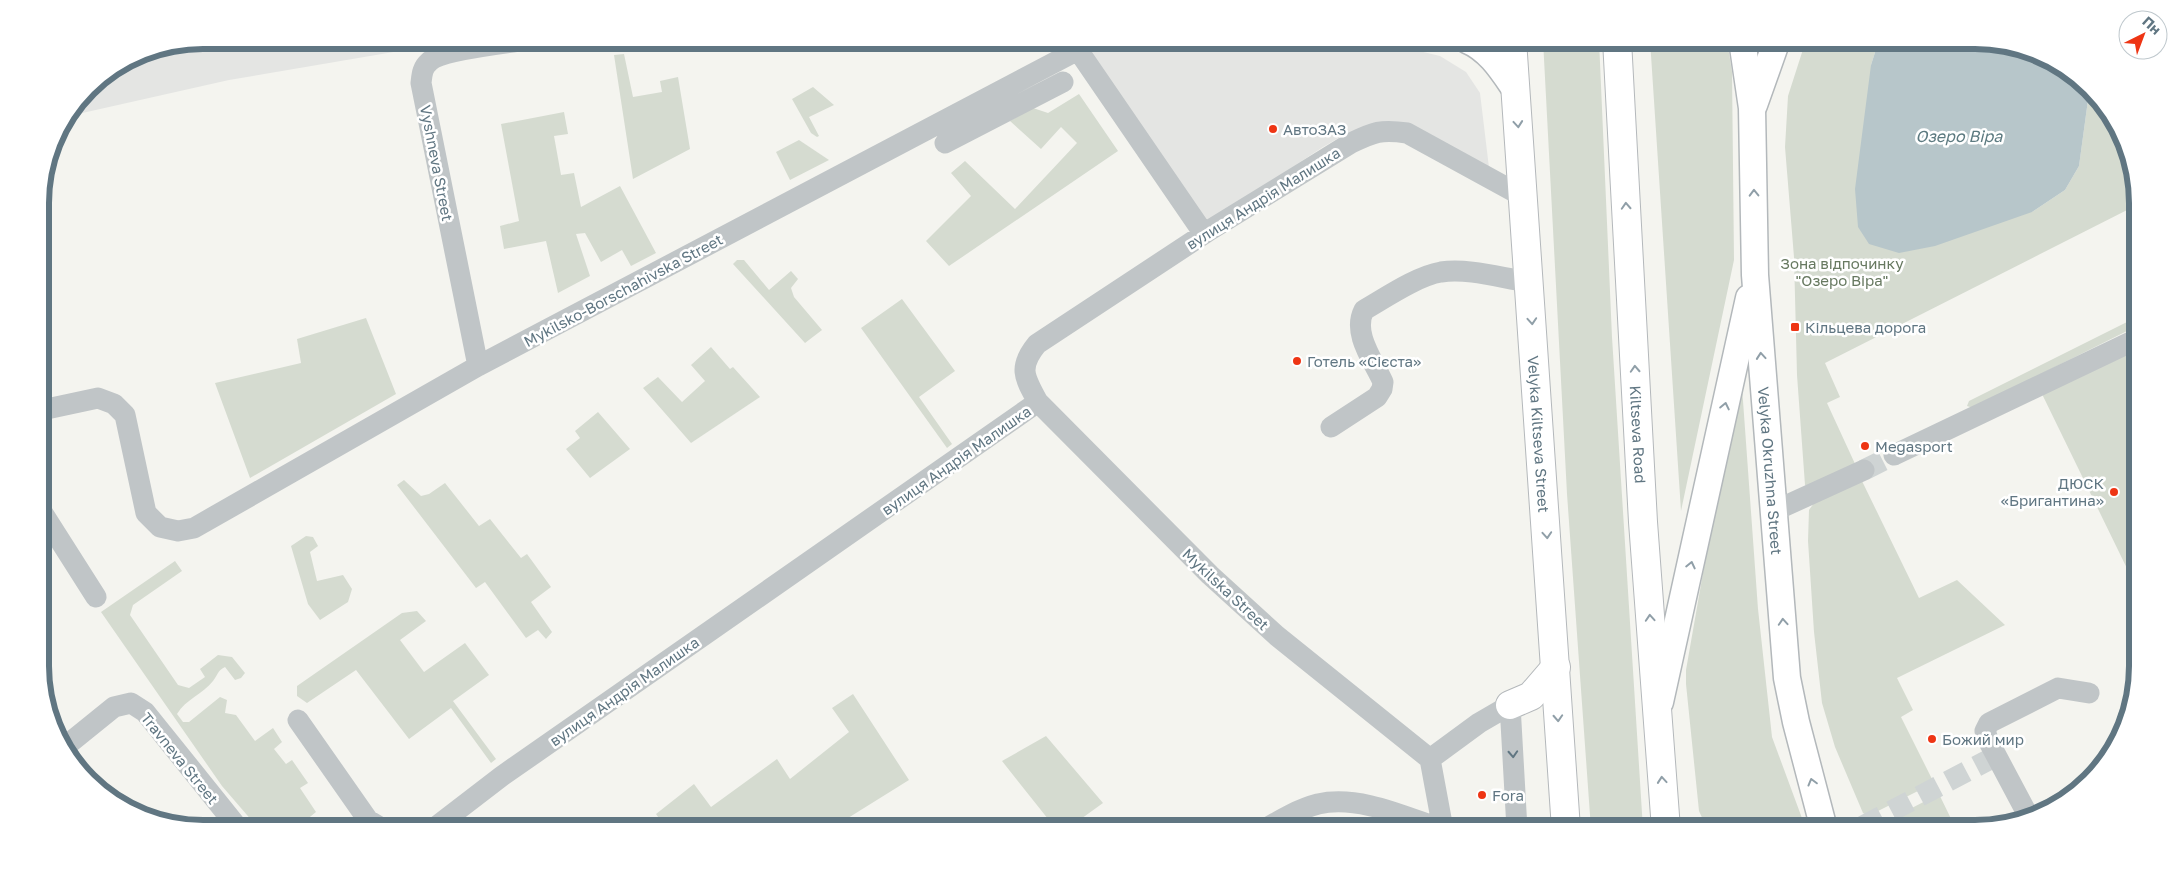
<svg xmlns="http://www.w3.org/2000/svg" width="2178" height="869" font-family="'Golos Text',sans-serif">
	<style>
		.built { fill: #e4e5e3 }
		.green { fill: #d5dbd0 }
		.water { fill: #b7c6ca }
		.lines { fill: none; stroke-linecap: round; stroke-linejoin: round }
		.minor-tunnel { stroke: #cfd4d4; stroke-width: 21; stroke-dasharray: 21 11; stroke-linecap: butt }
		.major-casing { stroke: #b3b8bb; stroke-width: 29 }
		.highway-casing { stroke: #b4b8bb; stroke-width: 30 }
		.minor { stroke: #c0c5c7; stroke-width: 21 }
		.major { stroke: #fff; stroke-width: 26 }
		.highway { stroke: #fff; stroke-width: 28 }
		.oneway { stroke: #909fa8 }
		.oneway2 { stroke: #607682 }
		.poi-dot { fill: #ee3514; stroke: #fff; stroke-width: 2 }
		.labels { text-anchor: middle; dominant-baseline: central; stroke-width: 5; stroke-linejoin: round; paint-order: stroke }
		.poi-label { font-size: 15px; fill: #607682; stroke: #fff; text-anchor: start }
		.street-label { font-size: 15px; fill: #607682; stroke: #fff }
		.park-label { font-size: 15px; fill: #677960; stroke: #fff }
		.water-label { font-size: 16px; font-style: italic; fill: #5c7a80; stroke: #fff }
		.rim { fill: none; stroke: #607682; stroke-width: 6 }
	</style>
	<rect width="100%" height="100%" fill="#f4f4ef"/>
	<!-- built -->
	<path class="built" d="M203 40H464L229 80 69 116 95 81 141 52Z
		M1079 40H1373L1440 56 1466 72 1480 93 1490 176 1366 126 1342 136 1323 147 1204 225Z"/>
	<!-- green -->
	<path class="green" d="M1543 40H1599L1612 337 1643 829H1591L1567 494Z
		M1650 40H1727L1732 72 1734 260 1681 511Z
		M1806 40H1879L1871 65 2032 212 2065 190 2079 166 2088 100 2093 92 2098 96 2121 131 2137 181V205L1825 363 1840 397 1827 403 1856 466 1810 488 1805 485 1797 375 1794 257 1785 147 1788 96Z
		M624 54 633 97 662 92 660 81 678 77 690 149 633 179 614 55Z
		M813 87 834 105 809 117 819 136 817 137 811 133 792 99Z
		M1079 94 1118 151 949 266 926 241 971 196 951 173 965 161 1015 209 1077 143 1061 127 1041 149 1010 121 1033 108 1048 113Z
		M564 112 568 134 554 136 561 175 574 173 581 207 620 186 656 253 631 266 622 250 601 262 585 233 576 234 590 276 558 293 546 241 504 249 500 226 519 221 501 124Z
		M799 140 829 160 790 180 776 152Z
		M737 260H744L769 290 791 271 798 279 791 288 794 297 822 330 805 343 733 264Z
		M902 299 955 371 919 397 952 444 947 448 861 328Z
		M2137 317V326L1973 408 1967 406 1969 401Z
		M366 318 396 394 250 478 215 383 301 363 297 339Z
		M711 347 730 369 733 367 760 397 691 443 643 388 658 377 682 402 705 381 691 365Z
		M2137 347 2138 591 2042 394Z
		M1741 373 1758 609 1772 737 1806 829H1713L1705 824 1699 811 1686 684V670L1713 516Z
		M598 412 630 449 590 478 566 449 580 438 575 431Z
		M1861 479 1919 598 1957 580 2005 625 1897 678 1913 710 1901 717 1934 783 1868 816 1863 813 1835 747 1822 703 1814 632 1808 541 1809 510 1814 503Z
		M404 480 421 496 429 494 445 483 479 526 490 519 521 558 527 554 551 587 531 602 552 632 546 639 538 630 526 638 485 582 476 588 397 485Z
		M306 536 313 537 318 546 310 552 317 581 343 575 352 589 348 602 320 620 308 604 291 546Z
		M175 561 182 571 133 605 130 615 178 685 189 688 205 677 200 669 218 655 232 657 245 673 241 678 235 680 225 667C217 671 218 675 213 681 203 694 186 699 177 714L183 722H189L220 697 227 700 225 713 236 715 255 741 273 728 282 742 274 749 286 764 292 760 308 783 300 788 316 812 295 829H259L222 786 101 612Z
		M417 611 426 621 400 640 424 672 465 643 489 675 453 701 496 759 491 763 451 708 409 739 356 670 307 703 297 696V686L402 613Z
		M853 694 909 780 848 818 854 829H663L665 827 656 814 694 784 711 807 777 759 790 779 849 732 832 708Z
		M1046 736 1103 803 1067 829H1056L1002 761Z
		M1939 794 1956 829H1873V828Z"/>
	<!-- water -->
	<path class="water" d="M1879 40H1975L2028 49 2093 92 2088 100 2079 166 2065 190 2032 212 1935 246 1899 253 1869 244 1858 227 1855 189 1871 65Z"/>
	<g class="lines">
		<!-- minor-tunnel -->
		<path class="minor-tunnel" d="M1864 470 1894 455
			M1863 826 1996 756"/>
		<!-- major casing -->
		<g class="major-casing">
			<g id="major">
				<path d="M1467 40C1489 49 1502 70 1515 89"/>
				<path id="s1" d="M1742 40 1752 108 1755 275 1787 678 1796 722 1824 829"/>
				<path d="M1754 105 1777 40"/>
				<path d="M1660 702 1749 298"/>
			</g>
		</g>
		<!-- highway casing -->
		<g class="highway-casing">
			<g id="highway">
				<path id="s2" d="M1512 40 1566 829"/>
				<path id="s3" d="M1617 40 1643 522 1666 829"/>
				<path d="M1510 705 1531 696 1556 667"/>
			</g>
		</g>
		<!-- minor -->
		<path class="minor" d="M1071 40 1204 234
			M945 143 1063 82
			M478 366 421 83C422 75 422 68 429 62 440 50 509 43 528 40
			M42 410 98 398 114 404 125 415 146 513 160 527 178 531 194 528 478 366 1078 50
			M1331 427 1377 397 1382 389 1383 382C1373 360 1352 333 1364 310 1385 298 1417 276 1441 272 1469 268 1501 278 1529 282
			M1894 455 2137 339
			M1774 511 1864 470
			M42 512 96 597
			M298 720 368 820 383 829
			M67 745 114 707 131 703 145 712 239 829
			M1430 759 1479 723 1510 705 1517 829
			M2030 819 1989 742 1985 731 1989 723 2058 688 2089 693
			M433 829 502 776 1038 402
			M1265 829C1282 819 1299 809 1318 804 1358 795 1403 816 1441 829
			M1443 829 1430 759 1277 636 1210 575 1038 402C1024 377 1018 367 1037 344L1210 230 1351 143C1374 132 1381 129 1407 133L1524 197"/>
		<!-- major -->
		<use href="#major" class="major"/>
		<!-- highway -->
		<use href="#highway" class="highway"/>
	</g>
	<!-- one-way arrows -->
	<defs><path id="oneway-chevron" d="M-2-3.5L2.5 0L-2 3.5" fill="none" stroke-width="1.6" stroke-linecap="round" stroke-linejoin="round" transform="scale(1.25)"/></defs>
	<g class="oneway">
		<use href="#oneway-chevron" transform="translate(1518 124) rotate(85)"/>
		<use href="#oneway-chevron" transform="translate(1754 193) rotate(-91)"/>
		<use href="#oneway-chevron" transform="translate(1626 206) rotate(-93)"/>
		<use href="#oneway-chevron" transform="translate(1532 321) rotate(86)"/>
		<use href="#oneway-chevron" transform="translate(1761 356) rotate(-95)"/>
		<use href="#oneway-chevron" transform="translate(1635 369) rotate(-93)"/>
		<use href="#oneway-chevron" transform="translate(1725 406) rotate(-78)"/>
		<use href="#oneway-chevron" transform="translate(1547 535) rotate(86)"/>
		<use href="#oneway-chevron" transform="translate(1691 565) rotate(-77)"/>
		<use href="#oneway-chevron" transform="translate(1650 618) rotate(-94)"/>
		<use href="#oneway-chevron" transform="translate(1783 622) rotate(-94)"/>
		<use href="#oneway-chevron" transform="translate(1558 718) rotate(87)"/>
		<use href="#oneway-chevron" transform="translate(1662 780) rotate(-95)"/>
		<use href="#oneway-chevron" transform="translate(1812 782) rotate(-105)"/>
	</g>
	<use class="oneway2" href="#oneway-chevron" transform="translate(1513 754) rotate(87)"/>
	<!-- markers -->
	<g class="poi-dot">
		<circle cx="1273" cy="129" r="5"/>
		<rect x="1790" y="322" width="10" height="10" rx="2.5"/>
		<circle cx="1297" cy="361" r="5"/>
		<circle cx="1865" cy="446" r="5"/>
		<circle cx="2114" cy="492" r="5"/>
		<circle cx="1932" cy="739" r="5"/>
		<circle cx="1482" cy="795" r="5"/>
	</g>
	<g class="labels">
		<!-- poi labels -->
		<g class="poi-label">
			<text x="1283" y="129">АвтоЗАЗ</text>
			<text x="1805" y="327">Кільцева дорога</text>
			<text x="1307" y="361">Готель «Сієста»</text>
			<text x="1875" y="446">Megasport</text>
			<text x="2104" y="483" text-anchor="end">ДЮСК<tspan x="2104" dy="17">«Бригантина»</tspan></text>
			<text x="1942" y="739">Божий мир</text>
			<text x="1492" y="795">Fora</text>
		</g>
		<!-- street labels -->
		<g class="street-label">
			<text transform="translate(437 163) rotate(79)">Vyshneva Street</text>
			<text transform="translate(1263 198) rotate(-32)">вулиця Андрія Малишка</text>
			<text transform="translate(623 290) rotate(-28)">Mykilsko-Borschahivska Street</text>
			<text stroke="none"><textPath href="#s2" startOffset="395">Velyka Kiltseva Street</textPath></text>
			<text stroke="none"><textPath href="#s3" startOffset="395">Kiltseva Road</textPath></text>
			<text transform="translate(956 460) rotate(-35)">вулиця Андрія Малишка</text>
			<text stroke="none"><textPath href="#s1" startOffset="432">Velyka Okruzhna Street</textPath></text>
			<text transform="translate(1226 589) rotate(43)">Mykilska Street</text>
			<text transform="translate(624 691) rotate(-35)">вулиця Андрія Малишка</text>
			<text transform="translate(180 758) rotate(51)">Travneva Street</text>
		</g>
		<!-- park labels -->
		<g class="park-label">
			<text x="1842" y="263">Зона відпочинку<tspan x="1842" dy="17">"Озеро Віра"</tspan></text>
		</g>
		<!-- water labels -->
		<g class="water-label">
			<text x="1959" y="136">Озеро Віра</text>
		</g>
	</g>
	<!-- crop -->
	<path d="M0 0H2178V869H0ZM203 49H1975A154 154 0 0 1 2129 203V666A154 154 0 0 1 1975 820H203A154 154 0 0 1 49 666V203A154 154 0 0 1 203 49Z" fill="#fff" fill-rule="evenodd"/>
	<path class="rim" d="M203 49H1975A154 154 0 0 1 2129 203V666A154 154 0 0 1 1975 820H203A154 154 0 0 1 49 666V203A154 154 0 0 1 203 49Z"/>
	<!-- north arrow -->
	<g transform="translate(2143 35) rotate(42)"><circle r="24" fill="#ffffff" stroke="#bfc8cd"/>
	<path d="M0-4L9 19L0 12L-9 19Z" fill="#ee3514"/>
	<text y="-8" font-size="14" font-weight="bold" text-anchor="middle" fill="#607682">Пн</text>
	</g>
</svg>
